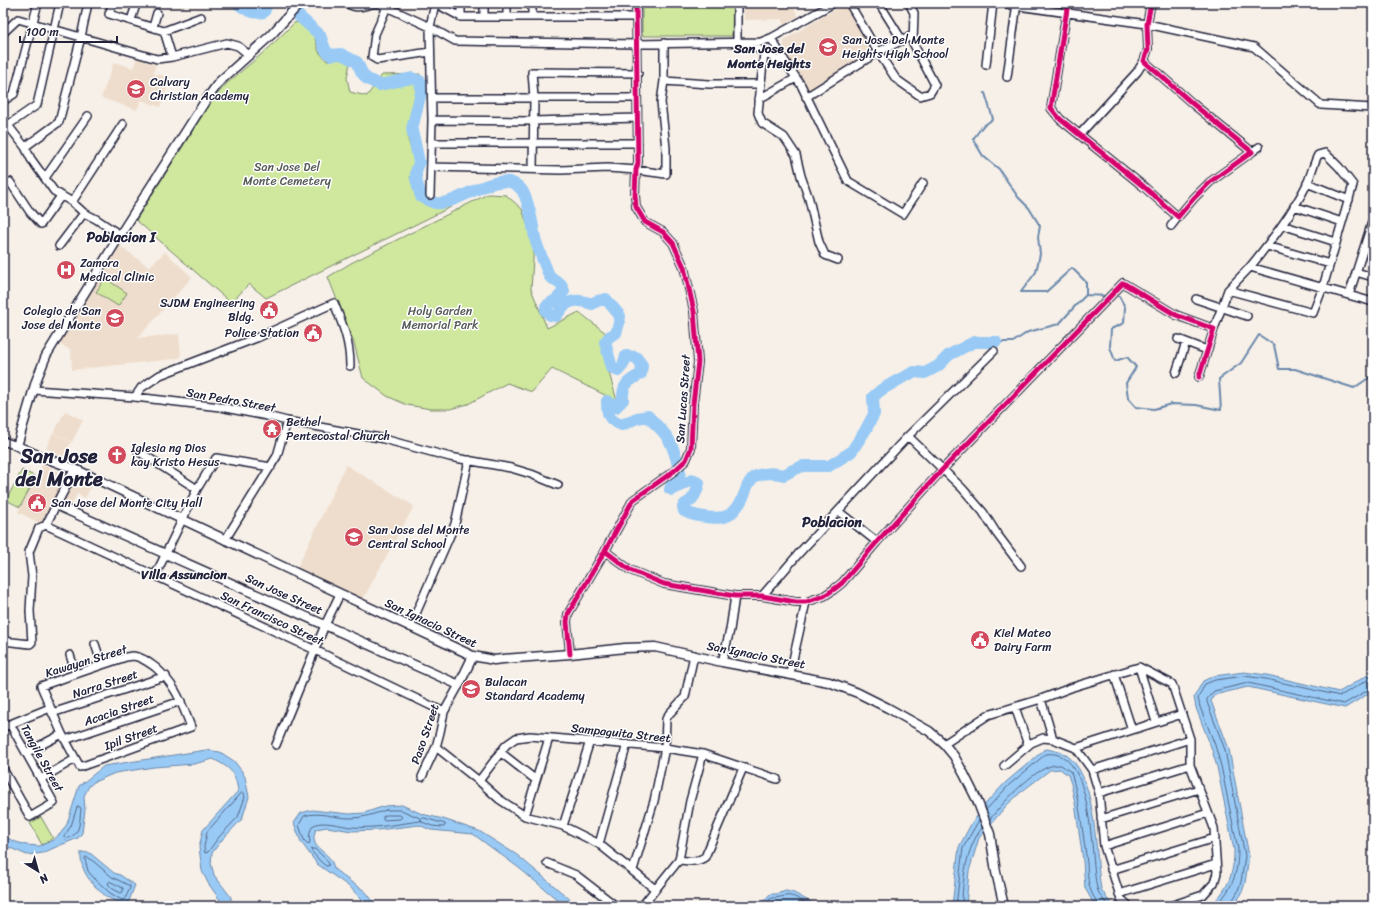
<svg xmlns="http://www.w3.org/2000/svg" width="1376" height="909" font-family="Sriracha,sans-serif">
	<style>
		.built { fill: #edc }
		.green { fill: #cfe89e; stroke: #78856c }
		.water { fill: #99caf5; stroke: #6987ab }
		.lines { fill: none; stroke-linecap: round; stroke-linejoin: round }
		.shore { stroke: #526585; stroke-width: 1 }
		.stream { stroke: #6987ab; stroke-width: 2 }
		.river { stroke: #99caf5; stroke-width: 12 }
		.minor-casing { stroke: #22223b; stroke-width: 10 }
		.major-casing { stroke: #22223b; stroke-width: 11 }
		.minor { stroke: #fff; stroke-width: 7 }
		.major { stroke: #fff; stroke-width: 8 }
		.cycleway-casing { stroke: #fff; stroke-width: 8 }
		.cycleway { stroke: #d6006c; stroke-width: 5 }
		.labels { text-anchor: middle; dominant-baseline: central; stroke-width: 3; stroke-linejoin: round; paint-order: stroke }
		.poi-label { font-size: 12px; fill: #22223b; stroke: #fff; text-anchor: start }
		.park-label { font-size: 12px; fill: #565d59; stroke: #fff }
		.street-label { font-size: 12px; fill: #22223b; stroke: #fff }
		.neighbourhood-label { font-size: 13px; font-weight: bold; fill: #22223b; stroke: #fff }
		.quarter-label { font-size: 14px; font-weight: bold; fill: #22223b; stroke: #fff }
		.town-label { font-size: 20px; font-weight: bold; fill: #22223b; stroke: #fff }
	</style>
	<rect width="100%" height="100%" fill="#f7f0e8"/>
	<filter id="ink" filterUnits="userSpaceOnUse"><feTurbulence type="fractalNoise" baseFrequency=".025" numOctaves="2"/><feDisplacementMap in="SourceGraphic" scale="8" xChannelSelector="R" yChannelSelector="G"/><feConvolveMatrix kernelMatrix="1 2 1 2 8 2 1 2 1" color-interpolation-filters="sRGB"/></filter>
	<g filter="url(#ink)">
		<!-- built -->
		<path class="built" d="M744 3H791L798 16 783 25V19L744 20Z
			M844 4 875 51 810 91 784 51V40Z
			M137 58 156 65 153 73 171 78 160 107 141 100 137 110 101 98 114 62 133 68Z
			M120 246 149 267 165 252 192 277 138 338 179 334 181 357 174 359 72 370 71 350 57 343Z
			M65 411 83 420 72 442 54 433Z
			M53 433 71 442 63 457 46 448Z
			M43 464 67 476 41 524 18 512Z
			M346 465 414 506 363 599 297 568Z
			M86 477 94 482 85 498 77 494 71 505 63 500 72 484 80 488Z"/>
		<!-- green -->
		<path class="green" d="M642 3H733L732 36H642Z
			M300 22 312 29 319 52 327 61 337 56 350 62 347 78 350 92 367 96 382 75 420 74 419 92 410 116 408 139 411 150 416 156 410 177 418 200 451 207 266 298 249 284 231 303 136 220 207 108 225 85 269 48 294 23Z
			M488 194 506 195 522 209 534 244 531 289 547 328 579 312 607 334 601 344 617 401 552 369 532 392 507 383 468 404 450 409H431L407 405 387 396 363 378 354 343 328 277 351 263Z
			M105 278 127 293 118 306 96 292Z
			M22 470 36 477 20 507 6 500Z
			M41 817 53 838 42 845 30 823Z"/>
		<!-- water -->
		<path class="water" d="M1244 672 1267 675 1339 692 1373 672V691L1345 708 1248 687 1214 695 1211 701 1229 749 1249 856 1245 883 1241 895 1233 906H1209C1228 891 1234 874 1234 850L1217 767 1211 747 1196 708 1194 697 1203 681 1214 676Z
			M1047 749C1055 751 1064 752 1070 758 1097 781 1095 854 1101 889L1108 900 1115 906H1095L1085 888 1083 861 1075 803 1071 784 1068 775 1060 769 1050 770 1021 792 1006 806 979 838 969 871 966 906H952L959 847 970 826 987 802 1006 782 1044 750Z
			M206 750 220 752 234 761 241 770 245 777 249 797 242 819 221 841 212 853 211 863 214 875 231 897V906H221L222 903 208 883 202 871 199 847 203 830 238 791C235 771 230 768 213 759L194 764 154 767 115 773 94 782 89 786 84 796 85 810 82 833 78 838 56 847 43 853 27 855 3 845V835L13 841 26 845 40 846 53 840 61 833 67 824 79 786 104 766Z
			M402 805 422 814 443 819 479 831 517 855 578 906H565L519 868 473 834 431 830 419 825 378 830 352 831 327 827 316 829C307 852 331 848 334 869L351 882 365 891 377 906H367L351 888 317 864 301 842 294 823 301 813 312 810 349 814 364 813 385 806Z
			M81 852 90 853 114 873 120 875 135 885 129 901 124 905C118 902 112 900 107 897 93 886 79 871 81 852Z
			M786 891 794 893 818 906H759L770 894H776Z"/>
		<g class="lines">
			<!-- shore -->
			<path class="shore" d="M242 793 244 794 245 797 238 817 218 838 208 852 205 853 204 847 207 832Z
				M78 806 80 807 81 809C79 824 81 835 65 839L64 836 71 826 77 807Z
				M386 810H401L420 818 421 820 420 821C397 824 374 829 351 827 342 826 322 820 314 825 309 829 309 838 310 843L308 844 304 840 299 825 304 816C319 811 334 818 350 818 363 818 374 814 386 810Z
				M986 810 1009 785 1046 754C1095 747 1090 859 1097 888 1099 895 1104 901 1109 906
				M387 815H400L402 817 400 819 383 820V817Z
				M424 818 442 823 445 824V826L443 827 432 826 422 822 421 820Z
				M990 819C1003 803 1029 774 1048 767 1052 765 1057 765 1061 765L1071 772C1079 799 1082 827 1086 855 1089 875 1085 886 1098 903V906
				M312 849H315C320 854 325 857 329 864L328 866H326L320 861 312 852Z
				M86 857 93 861 112 877 130 886V888L125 899 122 900 110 893 93 877 88 871 85 859Z
				M111 882 123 888V892L121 893 113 889 108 884 109 882Z
				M764 906 771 898C776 898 780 897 785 896 794 894 803 902 810 906
				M956 906 963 848 979 820
				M962 906C962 882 966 847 982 828
				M1215 906C1233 889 1238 873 1238 849L1221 766 1215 745 1200 707 1198 698 1205 684 1215 680 1244 676 1266 679 1340 696 1373 677
				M1230 906 1231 903 1237 893 1241 882 1245 856 1225 750 1207 702V699L1214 691 1248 683 1344 704 1370 689 1373 688"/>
			<!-- stream -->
			<path class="stream" d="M985 93 993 119 982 127 973 139 983 156 999 169 1018 197 1029 208 1040 226 1038 237 1040 254 1036 272 1021 292H1046L1072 268 1086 282V295L1108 296
				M1114 296H1119L1125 307 1124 323 1111 329 1110 347 1115 361 1127 357 1136 367 1126 383 1128 398 1136 407 1154 409 1171 404 1196 405 1221 410 1219 379 1241 363 1259 335 1274 345 1279 369H1295L1354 388 1373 375
				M996 342H1013L1028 332 1059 324 1076 305 1086 295"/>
			<!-- river -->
			<path class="river" d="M237 3C244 9 254 15 264 12L267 3
				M292 3V10L320 35 325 49 330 55 341 54 357 62 362 73 367 79 380 85 412 78 420 81 421 92 412 129 419 162 416 172V179L421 197C426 199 431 202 436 203 459 206 500 165 521 189 529 199 533 226 535 238 538 250 544 262 548 273L550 277 561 284 564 291 557 299 546 306V311L550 315 556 316C559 313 561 308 564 306 573 298 582 301 592 304L597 301 606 299 620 316 619 323 616 333 610 336 605 342 612 368 618 371 623 365 626 356 636 357 642 365 641 374C628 381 622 385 623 400L616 407 607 401C607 415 608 420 622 425L637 418 648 416C655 425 665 431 670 442 675 451 677 462 680 472 677 478 672 482 670 489L672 490 692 480 699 483C698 491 693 501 685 504L683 507 684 511C693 516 719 521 729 515 733 512 739 505 741 501 746 493 746 483 754 477 762 472 776 473 784 475L793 470 803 466H829L851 452 865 431 874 414 873 397 881 390 900 379 914 372 925 373 938 366 949 355 974 342H996"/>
			<!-- minor casing -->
			<g class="minor-casing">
				<path id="minor" d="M113 3 109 14 164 31 201 17
					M346 3C361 12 366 2 380 4L430 27 455 41 636 44 761 42 771 38 834 3
					M435 3 461 17H636
					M461 3V17
					M849 3 878 52 896 79 920 96 930 93 935 85 913 43 914 13 909 3
					M879 3 902 40
					M996 3 1147 24 1254 47 1321 105 1373 108
					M1068 3 1051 108 1060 119 1143 186 1178 217 1194 198 1210 182 1252 152 1193 104 1144 61 1148 49 1147 24 1151 3
					M387 7 375 34 372 57 377 60 430 52
					M484 17V3
					M507 17V3
					M532 17V3
					M131 20 136 5
					M153 27 157 13
					M164 31 172 57
					M3 33 18 19 157 59 172 57 227 43 238 46 249 55
					M771 38 788 66 801 85 848 181 903 214 923 183
					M737 43V3
					M748 43 787 66
					M764 53 758 113 762 123 784 137 796 155 801 176 809 199 819 242 825 255 838 260
					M986 65 993 3
					M1007 77 1017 3
					M664 81 709 84H760
					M806 97 878 52 913 35
					M432 98H637
					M759 99 796 78
					M3 101 14 94 38 3
					M3 119 25 147 31 159 54 191 72 202 84 213 96 219 120 235
					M432 120 533 121 637 118
					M8 125 37 105 60 3
					M1080 134 1137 72 1144 61
					M432 143H638
					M25 147 59 122 81 37 88 3
					M1252 152 1259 147
					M431 167 561 170 608 168 636 170 666 174V148L661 102 664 81V43
					M533 169 534 98 532 72 638 73
					M1373 169V170
					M45 178 88 116
					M10 182 30 212 41 224 61 196
					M1307 183 1349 200
					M430 195 432 120 430 27 435 3
					M72 202 123 124
					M1294 206 1342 222
					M1282 225 1336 242
					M1171 226 1178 217
					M59 246 84 213
					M1267 246 1330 264
					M1356 272 1373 277
					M1228 290 1313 313 1323 287 1353 185 1339 167 1325 153 1318 155C1313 165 1311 175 1307 184 1292 214 1271 241 1250 267
					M1349 295 1373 219
					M1196 299 1247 316
					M1214 329 1228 290 1250 267 1373 302
					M1178 339 1207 350
					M1176 373 1186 342
					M34 390 135 397 220 407 267 416 287 421 380 438 450 457 511 468 531 474 558 485
					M135 397 141 388 160 375 259 337 334 303C343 325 350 342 350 366
					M908 436 962 488 983 512 997 534 1021 566
					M3 441 17 446
					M138 451 197 489
					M838 511 877 542
					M46 525 315 650 444 712
					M46 525 56 505
					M225 540 277 456 287 421
					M605 551 630 570 664 584 735 596H762L796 602H806L824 596 833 590 842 583 877 542 942 470 1123 283 1176 315 1214 329 1199 377
					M155 576 197 489 216 458 271 467
					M762 596 800 552 908 436 994 351
					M410 627 455 524 469 460
					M3 641 30 644 32 642 30 611 32 576 29 552 39 528 46 525
					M95 644 102 665
					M570 654 567 622 568 614 605 551 633 500 674 471 686 460 691 448 693 404 698 362 694 311 684 267 673 243 663 232 645 222 636 207 635 195 636 170 638 163 636 3
					M70 655 76 674
					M133 656C142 657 148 662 155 667 176 685 181 702 191 727L80 767 62 734 41 686 102 665 126 657Z
					M722 662 730 630 735 596
					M1139 667 1156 722
					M790 673 806 602
					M1114 674 1132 730
					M1041 699 1073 687 1139 667 1172 684 1190 739V765L1214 828 1217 873 1214 883 1203 895 1170 906
					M1015 707 1028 745
					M52 713 166 676
					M3 727 50 708
					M65 740 181 701
					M944 744 988 715 1041 699 1053 739 1076 748 1092 770 1099 793 1104 846 1121 899 1129 906
					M276 745 325 625 340 594
					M436 747 479 781 499 799 525 816 563 826 599 844 655 889
					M1076 748 1182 714
					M500 752 536 780
					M26 753 62 734
					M1004 766 1031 743 1043 738 1053 739
					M3 769 30 817 54 803 10 724
					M1092 770 1190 739
					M422 777 436 747 440 732 444 712 459 685
					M41 779 75 759
					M479 781 506 745 516 738 530 736 665 748 703 754 777 779
					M1099 793 1190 765
					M525 816 549 738
					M1101 819 1199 789
					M563 826 590 741
					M599 844 627 744
					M1104 846 1208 813
					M679 860C688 861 696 863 705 857L743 768
					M547 863 576 875 616 906
					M633 870 654 801 665 748 666 719 669 714 685 697 694 655
					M1111 870 1215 838
					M1119 894 1216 864
					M642 906 679 860 690 801 703 754"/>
			</g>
			<!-- major casing -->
			<g class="major-casing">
				<path id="major" d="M300 3 271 35 219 82 204 103 120 235 46 356 36 381 17 446 40 456 75 469 473 656 494 660 503 659 570 654 625 648 655 647 722 662 829 682 858 693 888 708 929 731 944 744 954 756 964 774 977 800 990 834 996 872 1004 906
					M75 469 56 505 459 685 473 656"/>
			</g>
			<!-- minor -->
			<use href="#minor" class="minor"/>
			<!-- major -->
			<use href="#major" class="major"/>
			<!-- cycleway casing -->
			<g class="cycleway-casing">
				<path id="cycleway" d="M1068 3 1051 108 1060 119 1143 186 1178 217 1194 198 1210 182 1252 152 1193 104 1144 61 1148 49 1147 24 1151 3
					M605 551 630 570 664 584 735 596H762L796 602H806L824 596 833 590 842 583 877 542 942 470 1123 283 1176 315 1214 329 1199 377
					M570 654 567 622 568 614 605 551 633 500 674 471 686 460 691 448 693 404 698 362 694 311 684 267 673 243 663 232 645 222 636 207 635 195 636 170 638 163 636 3"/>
			</g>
			<!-- cycleway -->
			<use href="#cycleway" class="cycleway"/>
		</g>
	</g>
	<!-- icons -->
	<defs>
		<g id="school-disc" transform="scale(1)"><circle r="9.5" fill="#d1495b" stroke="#fff"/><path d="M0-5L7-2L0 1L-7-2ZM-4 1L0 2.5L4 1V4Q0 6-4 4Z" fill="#fff"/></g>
		<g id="hospital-disc" transform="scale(1)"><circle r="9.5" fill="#d1495b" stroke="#fff"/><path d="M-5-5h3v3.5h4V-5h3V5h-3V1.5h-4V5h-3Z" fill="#fff"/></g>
		<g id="civic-disc" transform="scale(1)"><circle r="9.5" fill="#d1495b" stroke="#fff"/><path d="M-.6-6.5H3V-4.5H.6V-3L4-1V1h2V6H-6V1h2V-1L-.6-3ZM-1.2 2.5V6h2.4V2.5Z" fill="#fff"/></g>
		<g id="temple-disc" transform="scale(1)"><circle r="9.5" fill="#d1495b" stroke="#fff"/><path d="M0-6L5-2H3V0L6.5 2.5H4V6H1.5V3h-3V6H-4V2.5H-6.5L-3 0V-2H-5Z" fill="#fff"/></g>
		<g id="church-disc" transform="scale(1)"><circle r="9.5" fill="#d1495b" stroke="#fff"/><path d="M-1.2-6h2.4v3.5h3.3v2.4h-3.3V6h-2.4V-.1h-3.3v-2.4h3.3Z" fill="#fff"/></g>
	</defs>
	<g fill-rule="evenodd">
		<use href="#school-disc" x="828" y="47"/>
		<use href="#school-disc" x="136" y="89"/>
		<use href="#hospital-disc" x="66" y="270"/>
		<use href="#civic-disc" x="269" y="310"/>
		<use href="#school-disc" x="115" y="318"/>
		<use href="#civic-disc" x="313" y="333"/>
		<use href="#temple-disc" x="272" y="429"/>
		<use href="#church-disc" x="117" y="455"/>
		<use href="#civic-disc" x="37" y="503"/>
		<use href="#school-disc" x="354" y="537"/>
		<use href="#civic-disc" x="980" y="640"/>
		<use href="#school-disc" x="471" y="689"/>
	</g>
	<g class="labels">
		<!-- poi labels -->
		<g class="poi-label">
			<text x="842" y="40">San Jose Del Monte<tspan x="842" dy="14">Heights High School</tspan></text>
			<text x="150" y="82">Calvary<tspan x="150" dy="14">Christian Academy</tspan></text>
			<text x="80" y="263">Zamora<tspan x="80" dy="14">Medical Clinic</tspan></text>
			<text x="255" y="303" text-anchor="end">SJDM Engineering<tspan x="255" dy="14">Bldg.</tspan></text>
			<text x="101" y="311" text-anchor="end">Colegio de San<tspan x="101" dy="14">Jose del Monte</tspan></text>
			<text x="299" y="333" text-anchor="end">Police Station</text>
			<text x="286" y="422">Bethel<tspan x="286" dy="14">Pentecostal Church</tspan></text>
			<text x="131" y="448">Iglesia ng Dios<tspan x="131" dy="14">kay Kristo Hesus</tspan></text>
			<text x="51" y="503">San Jose del Monte City Hall</text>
			<text x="368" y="530">San Jose del Monte<tspan x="368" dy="14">Central School</tspan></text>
			<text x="994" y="633">Kiel Mateo<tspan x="994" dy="14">Dairy Farm</tspan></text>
			<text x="485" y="682">Bulacan<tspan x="485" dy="14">Standard Academy</tspan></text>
		</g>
		<!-- park labels -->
		<g class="park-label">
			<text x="287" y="167">San Jose Del<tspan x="287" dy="14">Monte Cemetery</tspan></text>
			<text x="440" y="311">Holy Garden<tspan x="440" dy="14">Memorial Park</tspan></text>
		</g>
		<!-- street labels -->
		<g class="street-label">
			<text transform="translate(683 399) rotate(-86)">San Lucas Street</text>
			<text transform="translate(231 400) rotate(10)">San Pedro Street</text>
			<text transform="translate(284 594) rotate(24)">San Jose Street</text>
			<text transform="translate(272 618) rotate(25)">San Francisco Street</text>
			<text transform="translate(431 623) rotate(25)">San Ignacio Street</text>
			<text transform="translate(756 655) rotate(11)">San Ignacio Street</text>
			<text transform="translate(86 661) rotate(-17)">Kawayan Street</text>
			<text transform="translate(105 684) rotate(-18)">Narra Street</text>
			<text transform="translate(119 710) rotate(-19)">Acacia Street</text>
			<text transform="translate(621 733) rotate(6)">Sampaguita Street</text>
			<text transform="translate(425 734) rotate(-71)">Paso Street</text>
			<text transform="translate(131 737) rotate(-20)">Ipil Street</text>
			<text transform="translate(42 758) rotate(61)">Tangile Street</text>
		</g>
		<!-- neighbourhood labels -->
		<g class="neighbourhood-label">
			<text x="769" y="48">San Jose del<tspan x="769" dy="15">Monte Heights</tspan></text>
			<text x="184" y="574">Villa Assuncion</text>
		</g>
		<!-- quarter labels -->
		<g class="quarter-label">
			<text x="121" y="237">Poblacion I</text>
			<text x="832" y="522">Poblacion</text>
		</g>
		<!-- town labels -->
		<g class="town-label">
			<text x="59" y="456">San Jose<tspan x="59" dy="23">del Monte</tspan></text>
		</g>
	</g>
	<!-- margin -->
	<rect width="1376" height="909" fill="none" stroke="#fff" stroke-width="16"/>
	<rect x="8" y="8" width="1360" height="893" fill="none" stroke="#22223b" stroke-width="1.5" filter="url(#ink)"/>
	<!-- north arrow -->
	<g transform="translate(38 871) rotate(143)" stroke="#ffffff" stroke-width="3" paint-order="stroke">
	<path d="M0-3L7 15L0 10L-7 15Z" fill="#22223b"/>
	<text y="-6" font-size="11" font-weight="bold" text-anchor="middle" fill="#22223b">N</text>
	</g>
	<!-- scale -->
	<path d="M20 36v6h97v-6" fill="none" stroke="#22223b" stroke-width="2"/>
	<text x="26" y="36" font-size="12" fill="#22223b" stroke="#ffffff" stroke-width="3" paint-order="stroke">100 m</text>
</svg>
